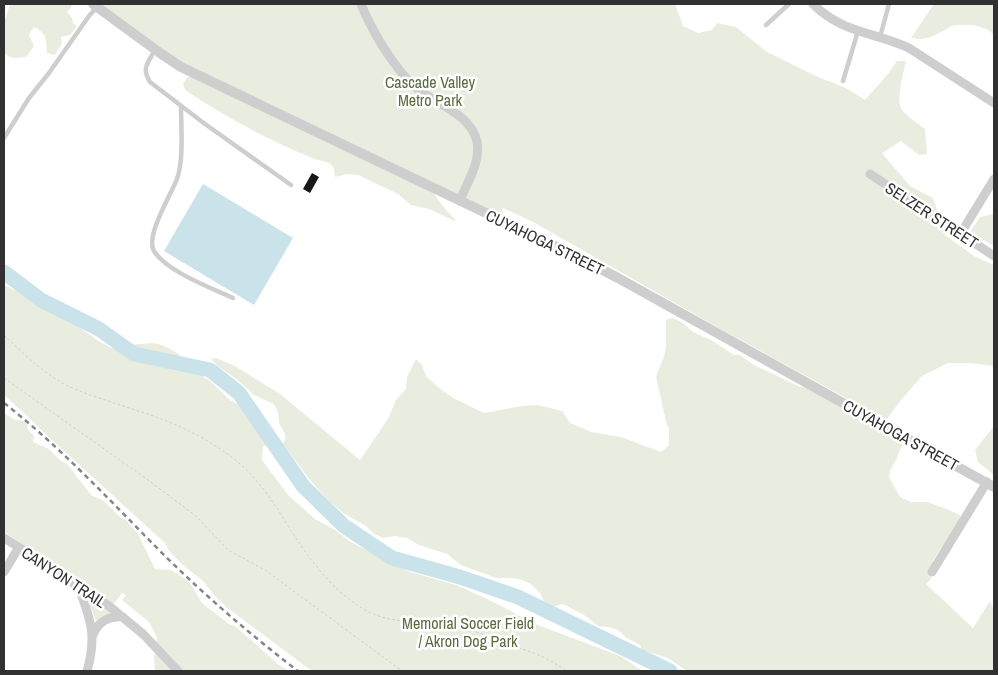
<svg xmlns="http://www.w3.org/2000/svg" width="998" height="675" font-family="'Archivo Narrow',sans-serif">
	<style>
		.green { fill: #e8eddf }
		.water { fill: #cae2e9 }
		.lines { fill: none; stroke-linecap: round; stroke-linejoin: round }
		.river { stroke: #cae2e9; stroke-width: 15 }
		.building { fill: #181818 }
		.path { stroke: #cecece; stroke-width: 1; stroke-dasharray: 2.5 2.5; stroke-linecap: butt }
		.service { stroke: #cecece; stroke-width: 4.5 }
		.minor { stroke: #cecece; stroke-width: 9 }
		.tertiary { stroke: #cecece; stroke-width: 10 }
		.rail { stroke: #868686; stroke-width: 2.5; stroke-dasharray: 5 4; stroke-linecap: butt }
		.labels { text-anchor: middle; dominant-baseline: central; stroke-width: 5; stroke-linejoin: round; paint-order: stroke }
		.park-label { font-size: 16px; fill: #596b3f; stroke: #fff }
		.street-label { font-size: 16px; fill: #313131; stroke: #fff }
	</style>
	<rect width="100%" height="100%" fill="#fff"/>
	<!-- green -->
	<path class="green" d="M10 4H72L71 8 67 12 72 18 73 23 77 26 70 35 61 37 62 43 55 55 47 53C46 39 47 34 34 27L29 35 34 46 26 57C18 58 8 60 4 51V23Z
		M93 4H675L683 26 698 33 712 30 717 23 736 27 767 52 818 77 846 88 865 100 888 74 897 61H906C904 71 896 99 901 108 904 115 919 124 925 129L927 154 919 155 901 141 882 153 910 186 933 198 945 235 974 256 994 265V366L970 363H948L922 376 901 400 886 420 717 327 535 223 503 208 500 220 430 188 445 209 457 222 429 209 411 205 398 194 358 175 347 174 335 177C334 160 328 164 315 159 269 141 226 117 185 90L183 83 188 77 202 78Z
		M934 4H994V35C985 25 965 23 952 26 949 27 945 30 941 32 930 38 924 40 911 38Z
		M994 214V246L970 232 980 217Z
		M4 285 39 302 66 318 100 342 114 349 127 345 153 343 162 345 174 351 182 357 193 370 210 381 230 400 246 409 259 427 271 446H263L262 460 288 495 315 519 335 530 349 541 407 571 456 585 485 598 511 611 530 622 620 656 643 671H312L226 607 216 597 202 580 183 565 170 552 164 542 53 441 25 414 4 395Z
		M673 318 683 323 693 332 711 340 734 355H740L754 365 798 386 810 389 840 407 879 425V432C887 435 895 434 902 439V445L897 458 890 471 889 477 900 497 911 502H927L949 510 960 515V520L933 560 930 572 931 579 926 584 973 628 990 601 994 610V671H687L668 658 642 650 640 645 627 638 618 630 608 627 598 626 584 615 563 604 551 607 544 601 540 593 531 584 519 579 510 578H496L461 565 447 554 419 545 407 538 395 536 383 538 374 534 366 526 343 513 327 499 310 480 283 444 286 436 279 423 278 412 274 404 254 395 238 380 219 367 211 359 216 358 235 366 280 394 360 460 388 419 396 400 406 389 407 377 416 359 422 365 426 376 438 387 453 398 484 413 522 406 538 405 562 411 570 423 591 432 621 437 661 452 669 445V429L666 422 656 376 664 357 666 346V320Z
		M4 413 15 420 24 421 27 424 28 430 34 436 33 442 49 449 60 460 68 465 91 495 104 501 120 517 126 520 138 534 155 569 171 570 187 580 193 588 202 603 229 624 235 626 279 665 289 671H155L154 657 157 637 149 622 122 600 126 595 122 593 114 604 91 588 4 532Z
		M994 426V475L978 462 975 450Z
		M88 598 108 610 110 614 103 616 96 621 88 600Z"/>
	<!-- water -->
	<path class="water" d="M203 184 293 238 254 305 164 251Z"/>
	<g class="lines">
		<!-- river -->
		<path class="river" d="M4 272 41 300 99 329 134 354 210 370 239 393 303 486 344 526 392 558 460 577 518 597 670 671"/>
	</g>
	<!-- building -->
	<path class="building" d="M312 173 319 177 310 193 303 189Z"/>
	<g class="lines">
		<!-- path -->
		<path class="path" d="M4 335C22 353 41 370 62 383 83 394 107 400 129 408 168 420 202 434 234 459 258 478 274 503 290 529 310 560 334 593 367 611 391 624 421 621 448 625 467 627 484 635 502 642 525 650 547 656 566 671
			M4 378 148 480 196 516 228 550 265 570 402 671"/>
		<!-- service -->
		<path class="service" d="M766 25 789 4
			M880 37 889 4
			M155 50C148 63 141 68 150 82L205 124 291 185
			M843 81 858 31
			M181 106C181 127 184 159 177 179 171 195 145 236 154 251 166 271 211 288 233 298
			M4 138 29 98 49 73 89 16 96 8"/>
		<!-- minor -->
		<path class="minor" d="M361 4C371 29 389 59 407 79 413 86 421 92 428 96 446 108 472 118 477 142 481 162 467 183 460 200
			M813 4C842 33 874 32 909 48L994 103
			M870 174 994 256
			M961 233 994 179
			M4 538 56 570 79 588 97 598 109 606 143 634 178 671
			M4 572 19 547
			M932 572 987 482
			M79 588C91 621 97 636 87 671
			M93 635C98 622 109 615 123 617"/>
		<!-- tertiary -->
		<path class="tertiary" d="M93 4 160 53 181 67 578 257 618 278 994 487"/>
		<!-- rail -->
		<path class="rail" d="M4 403C63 449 113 504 166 557 208 598 252 636 298 671"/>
	</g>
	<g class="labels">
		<!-- park labels -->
		<g class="park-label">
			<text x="430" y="82">Cascade Valley<tspan x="430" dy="18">Metro Park</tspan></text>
			<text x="468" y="623">Memorial Soccer Field<tspan x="468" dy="18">/ Akron Dog Park</tspan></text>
		</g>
		<!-- street labels -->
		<g class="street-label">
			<text transform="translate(932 215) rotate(33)">SELZER STREET</text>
			<text transform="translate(545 242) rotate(26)">CUYAHOGA STREET</text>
			<text transform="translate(901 435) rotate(29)">CUYAHOGA STREET</text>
			<text transform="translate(64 577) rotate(33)">CANYON TRAIL</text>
		</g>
	</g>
	<!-- border -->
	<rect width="998" height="675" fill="none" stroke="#313131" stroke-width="10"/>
</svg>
